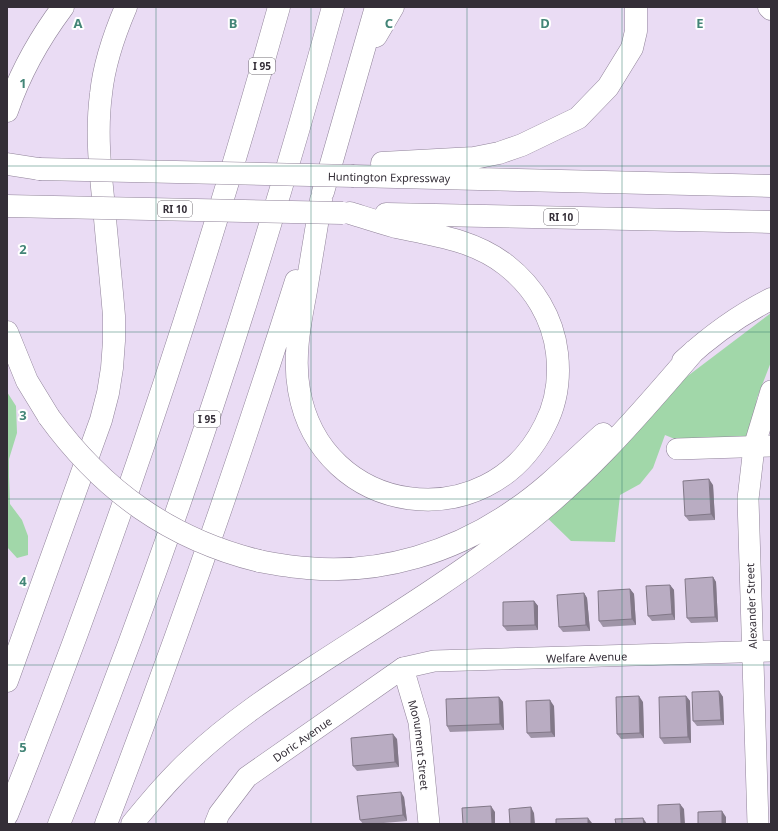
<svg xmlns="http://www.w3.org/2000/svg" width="778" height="831" font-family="'Noto Sans',sans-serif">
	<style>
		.green { fill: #a1d7a9 }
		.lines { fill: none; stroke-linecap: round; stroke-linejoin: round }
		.minor-casing { stroke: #908399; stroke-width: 22 }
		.motorway-casing { stroke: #908399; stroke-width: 23 }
		.minor { stroke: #fff; stroke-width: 21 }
		.motorway { stroke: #fff; stroke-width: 22 }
		.motorway-bridge-casing { stroke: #908399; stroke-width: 23; stroke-linecap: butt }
		.motorway-bridge { stroke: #fff; stroke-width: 22 }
		.wall { fill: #9f94a7 }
		.shaded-wall { fill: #827888 }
		.building { fill: #b9acc2; stroke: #827888 }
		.grid { fill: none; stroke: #438577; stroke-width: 1; stroke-opacity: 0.55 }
		.labels { text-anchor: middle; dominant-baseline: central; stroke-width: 4; stroke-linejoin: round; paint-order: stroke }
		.shield { fill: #fff; stroke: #716d73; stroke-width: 1 }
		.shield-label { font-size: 10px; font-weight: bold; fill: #342e37 }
		.street-label { font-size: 11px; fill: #342e37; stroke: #fff }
		.grid-label { font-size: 13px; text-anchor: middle; font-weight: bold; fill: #438577; stroke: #fff; stroke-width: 4; stroke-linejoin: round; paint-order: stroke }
	</style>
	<rect width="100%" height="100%" fill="#eadcf4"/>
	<!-- green -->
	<path class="green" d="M771 313V362L757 398 751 440 682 442 665 435 653 468 640 484 620 495 615 542 571 541 536 507 685 378Z
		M7 392 16 406 17 433 9 459V477L10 504 22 520 28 536V555L17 558 7 547Z"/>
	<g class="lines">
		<!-- minor casing -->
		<g class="minor-casing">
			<g id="minor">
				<path d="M677 449 771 446"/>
				<path id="s1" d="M403 668 419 722 429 824"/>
				<path id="s2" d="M215 824 219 814 247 777 403 668 434 661 771 651"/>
				<path d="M758 824 748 499 754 447 771 391"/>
			</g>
		</g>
		<!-- motorway casing -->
		<g class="motorway-casing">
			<path id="motorway" d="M769 7 771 9
				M376 36 393 7
				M7 111C20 73 39 39 63 7
				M382 163 474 158 499 153 522 145 578 118 608 87 632 48 636 31V7
				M7 164 39 169
				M354 176 771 186
				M323 192 376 7
				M321 200C316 230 311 260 306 291 300 323 293 357 299 390 321 517 488 540 545 425 557 402 560 379 557 353 553 318 534 287 506 265 474 240 435 235 396 227 381 223 366 218 350 213
				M386 214 771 222
				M7 332 27 381 49 417
				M683 361C709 337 739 315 771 299
				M259 561C275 564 291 567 307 568 381 575 455 552 516 509 547 488 574 460 603 434
				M7 681 101 420 108 393 112 368 114 341V316C111 279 107 243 104 207 100 169 96 132 101 94 104 64 114 35 126 7
				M7 815C113 551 202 281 279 7
				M59 824C167 558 257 284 333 7
				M106 824C175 645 238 464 296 281
				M132 824C151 801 170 778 192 758 230 722 274 693 317 665 380 624 445 584 505 539 578 486 636 419 694 351"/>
		</g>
		<!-- minor -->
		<use href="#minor" class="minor"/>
		<!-- motorway -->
		<use href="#motorway" class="motorway"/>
		<!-- motorway-bridge casing -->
		<g class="motorway-bridge-casing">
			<path id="motorway-bridge" d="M39 169 354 176
				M7 206 343 213
				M49 417C103 491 170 539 259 561"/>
		</g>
		<!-- motorway-bridge -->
		<use href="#motorway-bridge" class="motorway-bridge"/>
	</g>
	<!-- wall -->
	<path class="wall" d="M713 485 715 520 689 521 685 516Z
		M713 577 716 582 718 622 691 623 687 618Z
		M670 585 674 590 675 620 652 621 648 616Z
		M630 589 634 594 636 625 603 627 599 621Z
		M584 593 587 598 590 631 563 632 559 627Z
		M534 601 538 606V630L507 631 503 626Z
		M719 691 723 697 724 725 697 726 693 721Z
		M686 696 690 701 691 743 664 744 660 738Z
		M499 697 503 702 504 730 450 732 447 726Z
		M643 702 644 738 621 739 617 734Z
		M554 706 555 737 531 738 527 733Z
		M397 739 399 767 357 771 353 766Z
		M404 797 407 821 372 824H363L360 820Z"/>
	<!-- shaded-wall -->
	<path class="shaded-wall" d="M709 479 713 485 715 520 711 514Z
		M713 577 716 582 718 622 715 617Z
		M670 585 674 590 675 620 672 614Z
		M630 589 634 594 636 625 632 619Z
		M584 593 587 598 590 631 586 625Z
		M534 601 538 606V630L535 625Z
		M719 691 723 697 724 725 721 720Z
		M639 696 643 702 644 738 640 733Z
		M686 696 690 701 691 743 688 737Z
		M499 697 503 702 504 730 500 724Z
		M550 700 554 706 555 737 551 732Z
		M393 734 397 739 399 767 395 762Z
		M401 792 404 797 407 821 403 815Z
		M680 804 684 809 685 824H681Z
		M491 806 495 812V824H492Z
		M531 807 534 813 535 824H531Z
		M722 811 726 817V824H722Z
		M588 818 592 823V824H588Z
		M643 818 647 824H644Z"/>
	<!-- building -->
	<path class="building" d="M709 479 711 514 685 516 683 481Z
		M713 577 715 617 687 618 685 579Z
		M670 585 672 614 648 616 646 586Z
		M630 589 632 619 599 621 598 591Z
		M584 593 586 625 559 627 557 595Z
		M534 601 535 625 503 626V602Z
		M719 691 721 720 693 721 692 692Z
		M639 696 640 733 617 734 616 697Z
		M686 696 688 737 660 738 659 697Z
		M499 697 500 724 447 726 446 699Z
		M550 700 551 732 527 733 526 701Z
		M393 734 395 762 353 766 351 738Z
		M401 792 403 815 360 820 357 796Z
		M680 804 681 824H658V805Z
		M491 806 492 824H463L462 808Z
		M531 807V824H510L509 809Z
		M722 811V824H698V812Z
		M588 818V824H556V819Z
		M643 818 644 824H616L615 819Z"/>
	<!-- grid -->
	<path class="grid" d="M156 7V824M311 7V824M467 7V824M622 7V824M7 166H771M7 332H771M7 499H771M7 665H771"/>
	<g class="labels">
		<!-- shield labels -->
		<g class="shield">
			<rect x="249" y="58" width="26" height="16" rx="3"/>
			<rect x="158" y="201" width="34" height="16" rx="3"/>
			<rect x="544" y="209" width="34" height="16" rx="3"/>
			<rect x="194" y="411" width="26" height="16" rx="3"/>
		</g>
		<g class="shield-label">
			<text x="262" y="66">I 95</text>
			<text x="175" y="209">RI 10</text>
			<text x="561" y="217">RI 10</text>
			<text x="207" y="419">I 95</text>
		</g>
		<!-- street labels -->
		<g class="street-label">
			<text transform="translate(389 177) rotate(1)">Huntington Expressway</text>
			<text transform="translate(751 606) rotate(-92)">Alexander Street</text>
			<text stroke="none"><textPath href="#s2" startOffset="432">Welfare Avenue</textPath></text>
			<text stroke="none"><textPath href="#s2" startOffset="124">Doric Avenue</textPath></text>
			<text stroke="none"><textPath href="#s1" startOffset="79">Monument Street</textPath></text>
		</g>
	</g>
	<g class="grid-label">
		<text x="78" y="28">A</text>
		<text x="233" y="28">B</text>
		<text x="389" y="28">C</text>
		<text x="545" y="28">D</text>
		<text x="700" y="28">E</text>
		<text x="23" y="88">1</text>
		<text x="23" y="254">2</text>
		<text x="23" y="420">3</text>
		<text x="23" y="586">4</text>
		<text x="23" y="752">5</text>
	</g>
	<!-- border -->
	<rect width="778" height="831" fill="none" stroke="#342e37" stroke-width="16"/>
</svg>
